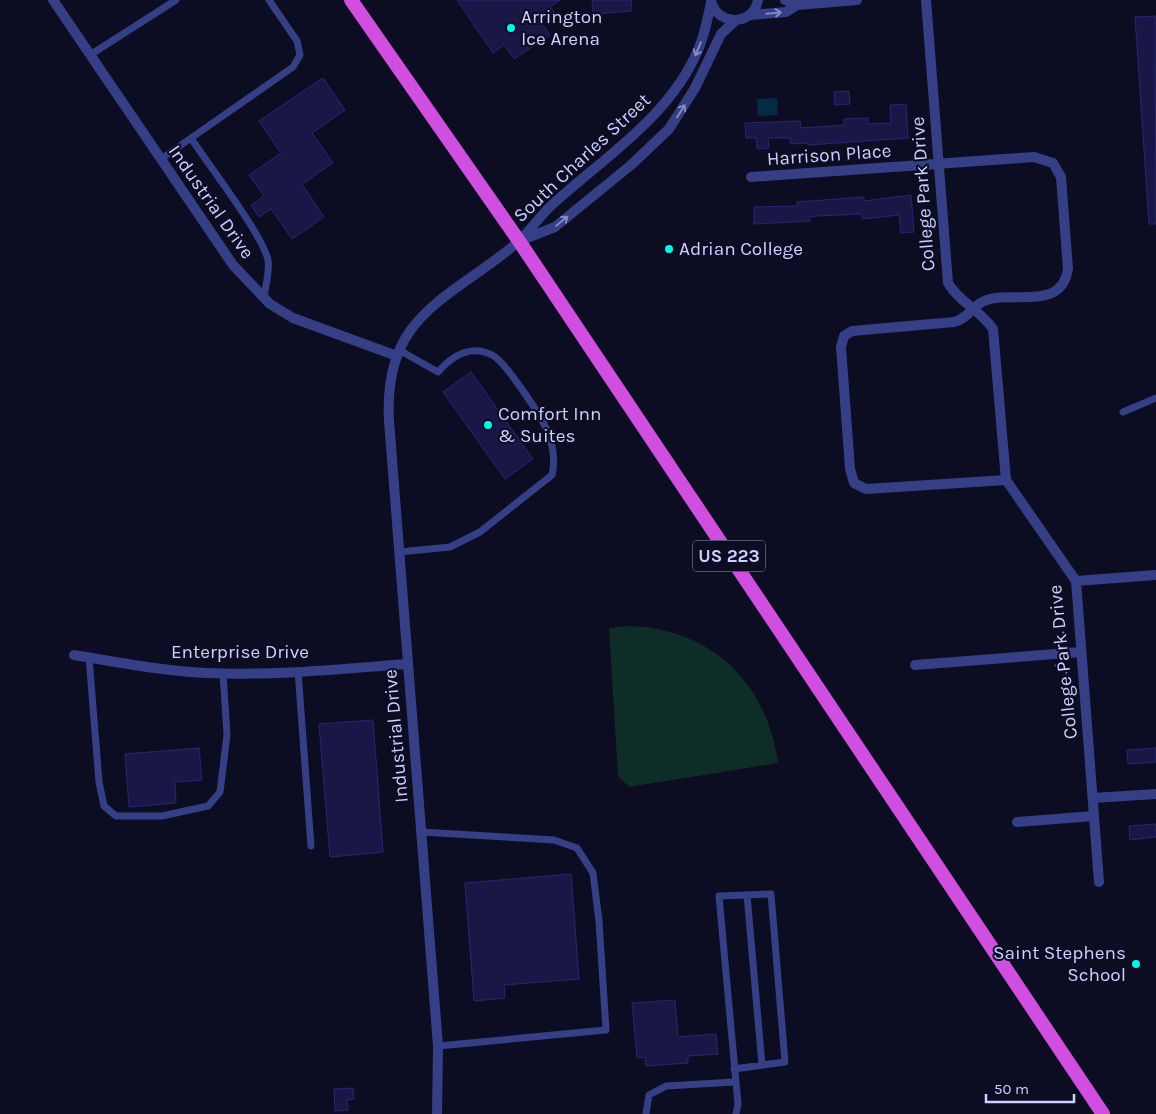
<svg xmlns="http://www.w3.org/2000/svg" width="1156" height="1114" font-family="Karla,sans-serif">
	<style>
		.green { fill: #0f2d27 }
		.water { fill: #082946 }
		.building { fill: #181745; stroke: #292773 }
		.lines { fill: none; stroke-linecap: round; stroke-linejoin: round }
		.path { stroke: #25bc99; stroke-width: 2; stroke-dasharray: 2.5 4; stroke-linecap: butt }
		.service { stroke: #343f86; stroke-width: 7 }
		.minor { stroke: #343f86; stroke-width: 10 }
		.tertiary { stroke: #343f86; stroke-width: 10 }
		.trunk { stroke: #d04fe0; stroke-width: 14 }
		.oneway { stroke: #8188c2 }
		.poi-dot { fill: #00f9e7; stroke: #0c0c23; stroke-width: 2 }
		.labels { text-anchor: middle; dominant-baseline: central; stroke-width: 4; stroke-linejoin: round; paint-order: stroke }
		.shield { fill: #0c0c23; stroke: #9496bd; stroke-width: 1 }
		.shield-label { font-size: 18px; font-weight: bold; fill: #ced1ff }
		.poi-label { font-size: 19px; fill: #ced1ff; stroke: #0c0c23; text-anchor: start }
		.street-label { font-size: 19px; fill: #ced1ff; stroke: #0c0c23 }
	</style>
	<rect width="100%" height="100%" fill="#0c0c23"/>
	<!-- green -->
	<path class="green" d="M630 626C712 629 767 683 778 763L629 787 618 776 609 628Z"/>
	<!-- water -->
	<path class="water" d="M777 98 778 115 758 116 757 99Z"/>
	<!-- building -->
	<path class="building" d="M457 0H560L550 7 554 12 540 21 550 35 514 59 504 45 493 53Z
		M592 0H631L632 11 593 14Z
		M1155 16 1156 224H1149L1135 17Z
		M323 78 345 110 312 133 333 163 302 184 324 217 292 239 271 209 259 217 251 205 264 196 249 175 281 153 259 121Z
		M849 91 850 104 835 105 834 92Z
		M906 104 908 138 808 145V143L791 144 790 138H768L769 148 757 149 756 138H746L745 123 800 121 801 128 844 125V119L868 118V124L891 123 890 105Z
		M911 195 914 232 901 233 899 215 863 219 862 214 817 216 810 217V221L754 224V207L797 206V202L864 197V201Z
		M471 372 533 459 505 479 443 392Z
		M373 720 383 852 330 857 319 724Z
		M199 748 202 780 175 782 176 803 129 807 125 754Z
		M1156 748V762L1128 764 1127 750Z
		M1156 824V837L1130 840 1129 826Z
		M571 874 579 979 504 985 505 998 474 1001 465 883Z
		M675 1000 678 1037 716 1034 718 1054 688 1056V1063L646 1066 645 1057 637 1058 632 1003Z
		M353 1088 354 1099 347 1100 348 1110 335 1111 334 1089Z"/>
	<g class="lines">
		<!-- path -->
		<path class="path" d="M1053 642 1064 632
			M1055 665 1067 673"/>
		<!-- service -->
		<path class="service" d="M90 55 176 0
			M191 138C207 163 263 235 268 260 270 272 265 286 264 299
			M161 159 293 67 300 55 297 41 269 0
			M1123 412 1156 398
			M399 552 450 547 480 532 552 475C556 460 552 439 545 426 538 412 504 360 492 355 471 344 452 356 438 372L399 350
			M89 657 99 782 104 806 116 816H162L208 806 220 792 227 735 223 673
			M298 671 311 846
			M421 832 554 840 577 848 593 873 599 921 606 1030 438 1046
			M747 895 762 1065
			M734 1069 785 1062 771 894 719 896 738 1104 736 1114
			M646 1114 649 1095 666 1086 735 1082"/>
		<!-- minor -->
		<path class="minor" d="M53 0 233 265 270 304 293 318 397 356
			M785 0 797 5
			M926 0 948 283C959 302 980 310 993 329L1006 480 1076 581 1099 882
			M750 15 786 12 797 5 857 0
			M751 177 1034 157 1053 163 1061 177 1068 269C1061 314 1007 288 982 302 970 309 968 318 954 322L852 331 844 336 841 347 850 469 854 483 866 489 1006 480
			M1076 581 1156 575
			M74 655C118 662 161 671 206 673 273 676 340 669 407 664
			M915 665 1081 652
			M1093 798 1156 794
			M1017 822 1094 816"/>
		<!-- tertiary -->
		<path class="tertiary" d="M711 0C716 26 753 27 758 0
			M522 240 555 227 631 165 669 129 695 88 721 34 735 21
			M437 1114 438 1046 389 421C383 313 450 300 518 242 531 230 541 214 554 203 606 156 670 116 698 50 705 34 708 18 711 2"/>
		<!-- trunk -->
		<path class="trunk" d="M351 0 519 241 1103 1114"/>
	</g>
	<!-- one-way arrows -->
	<defs><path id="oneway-shaft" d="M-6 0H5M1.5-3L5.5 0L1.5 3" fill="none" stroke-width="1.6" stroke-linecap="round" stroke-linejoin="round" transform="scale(1.25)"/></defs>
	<g class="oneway">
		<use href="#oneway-shaft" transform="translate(774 13) rotate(-5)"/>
		<use href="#oneway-shaft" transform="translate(698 49) rotate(113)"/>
		<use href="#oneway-shaft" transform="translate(681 111) rotate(-58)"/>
		<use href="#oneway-shaft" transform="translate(562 221) rotate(-39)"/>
	</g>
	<!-- markers -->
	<g class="poi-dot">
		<circle cx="511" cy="28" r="5"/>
		<circle cx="669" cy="249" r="5"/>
		<circle cx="488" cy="425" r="5"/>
		<circle cx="1136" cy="964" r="5"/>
	</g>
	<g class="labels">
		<!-- shield labels -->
		<rect class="shield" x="693" y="540.5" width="72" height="31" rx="4"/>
		<g class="shield-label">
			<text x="729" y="556">US 223</text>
		</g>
		<!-- poi labels -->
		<g class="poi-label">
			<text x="521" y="17">Arrington<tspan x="521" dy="22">Ice Arena</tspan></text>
			<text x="679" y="249">Adrian College</text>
			<text x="498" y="414">Comfort Inn<tspan x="498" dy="22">&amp; Suites</tspan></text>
			<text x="1126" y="953" text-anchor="end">Saint Stephens<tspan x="1126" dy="22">School</tspan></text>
		</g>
		<!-- street labels -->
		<g class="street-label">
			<text transform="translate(829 155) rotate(-4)">Harrison Place</text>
			<text transform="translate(582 158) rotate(-43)">South Charles Street</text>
			<text transform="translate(923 194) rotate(-94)">College Park Drive</text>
			<text transform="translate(211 202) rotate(55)">Industrial Drive</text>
			<text x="240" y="652">Enterprise Drive</text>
			<text transform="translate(1063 662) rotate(-96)">College Park Drive</text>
			<text transform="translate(396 736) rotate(-95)">Industrial Drive</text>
		</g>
	</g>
	<!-- scale -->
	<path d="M986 1094v8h88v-8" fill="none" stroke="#ced1ff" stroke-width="2.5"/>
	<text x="994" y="1094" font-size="15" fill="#ced1ff" stroke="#0c0c23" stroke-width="4" paint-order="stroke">50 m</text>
</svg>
